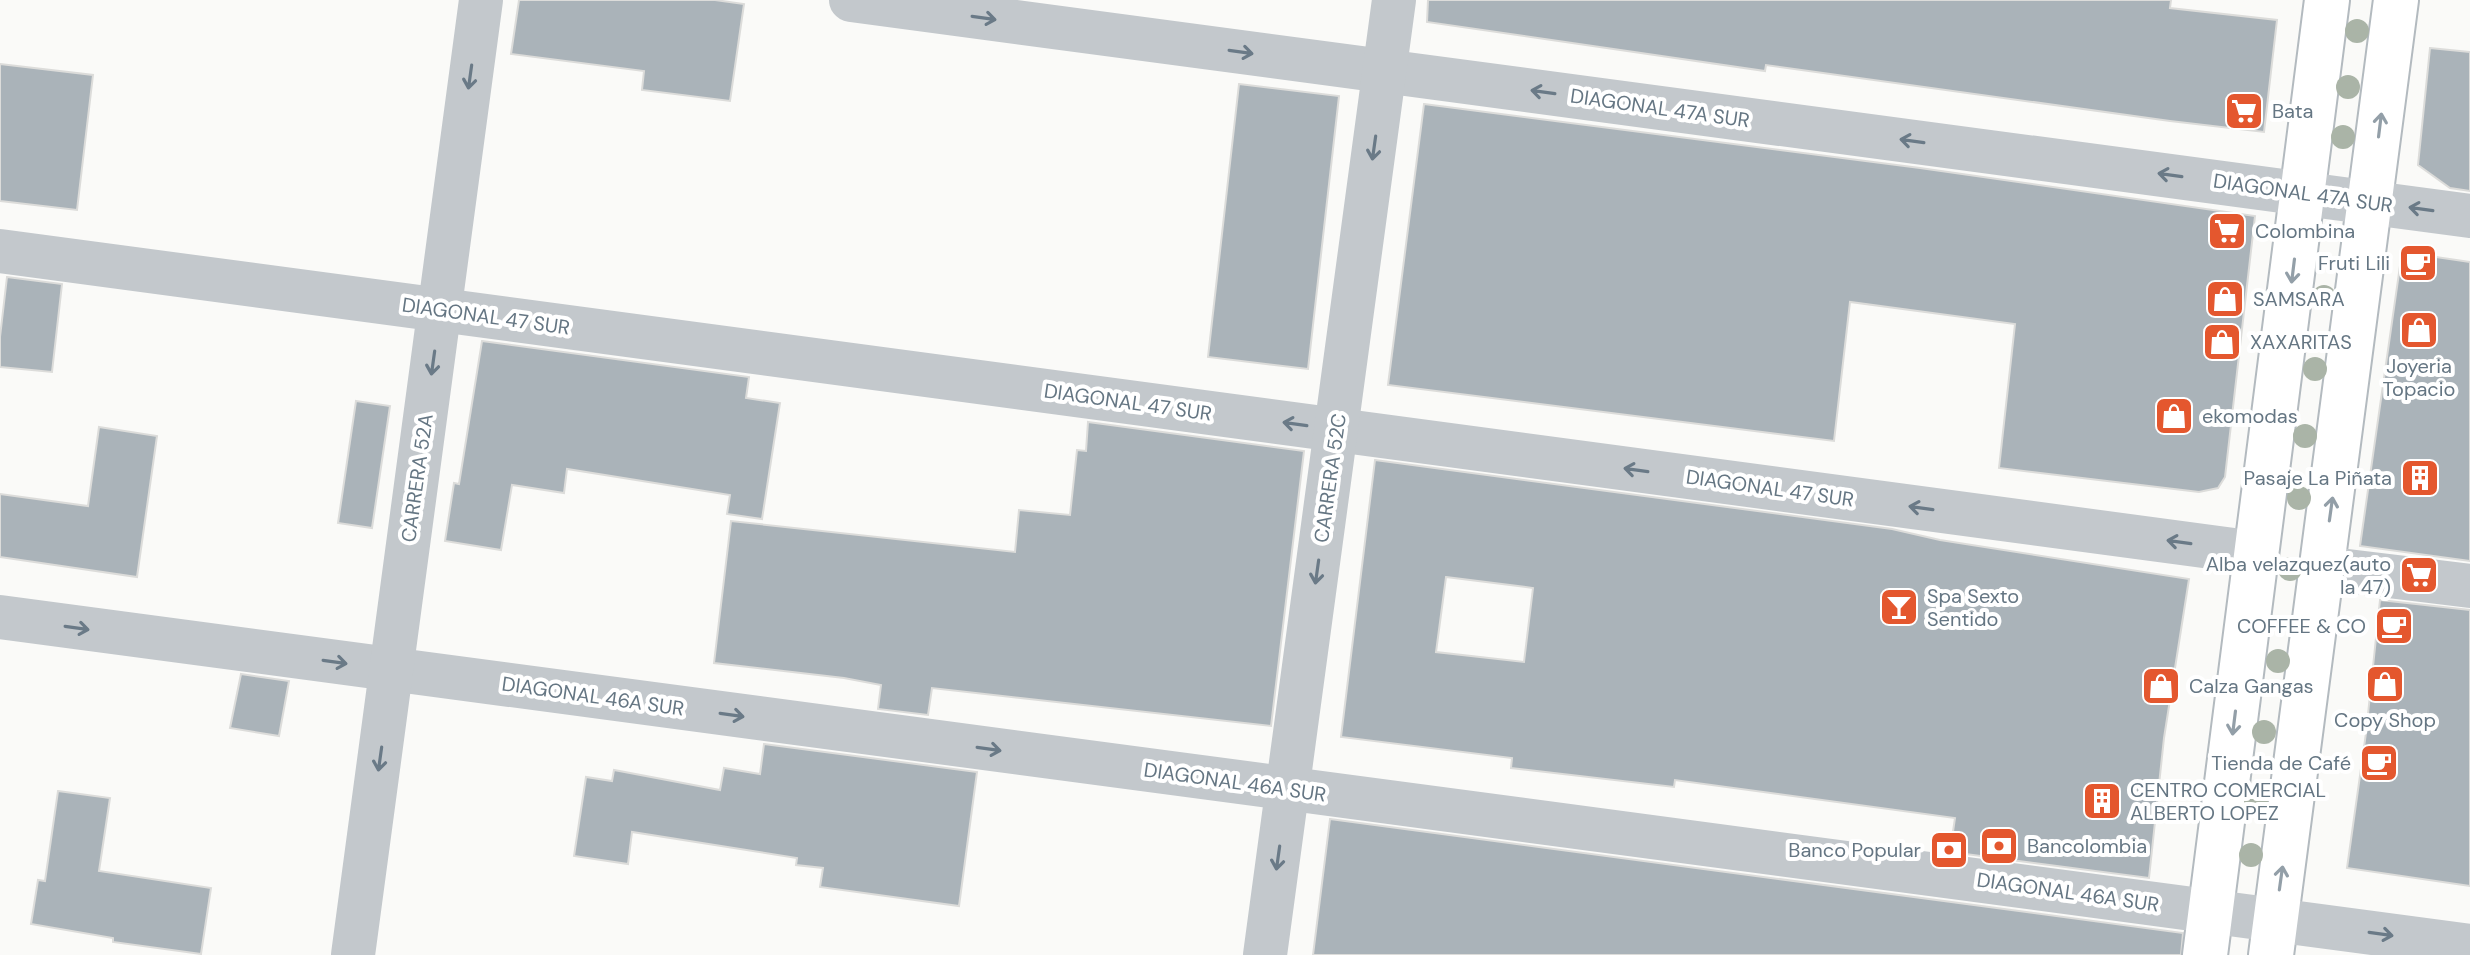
<svg xmlns="http://www.w3.org/2000/svg" width="2470" height="955" font-family="'DM Sans',sans-serif">
	<style>
		.building { fill: #aab3b9; stroke: #dcdcda; stroke-width: 2; fill-rule: evenodd }
		.lines { fill: none; stroke-linecap: round; stroke-linejoin: round }
		.secondary-casing { stroke: #b3babf; stroke-width: 48 }
		.minor { stroke: #c3c8cc; stroke-width: 44 }
		.tertiary { stroke: #c3c8cc; stroke-width: 44 }
		.secondary { stroke: #fff; stroke-width: 44 }
		.tree { fill: #aab4a7 }
		.oneway { stroke: #6a7a87 }
		.oneway2 { stroke: #939fa8 }
		.labels { text-anchor: middle; dominant-baseline: central; stroke-width: 8; stroke-linejoin: round; paint-order: stroke }
		.street-label { font-size: 20px; fill: #657683; stroke: #fff }
		.poi-label { font-size: 20px; fill: #657683; stroke: #fff; text-anchor: start }
	</style>
	<rect width="100%" height="100%" fill="#fafaf8"/>
	<!-- building -->
	<path class="building" d="M519 0H715L744 4 730 101 642 90 644 71 511 54Z
		M1428 0H2171L2170 8 2277 20 2264 132 2170 121 1766 65 1765 71 1427 22Z
		M2430 48 2470 52V191L2450 188 2418 165Z
		M0 64 93 75 77 210 0 201Z
		M1239 84 1339 96 1308 369 1208 357Z
		M1424 104 1920 168 2255 216 2225 477 2218 488 2199 492 1999 468 2015 324 1850 302 1834 441 1388 385Z
		M2402 252 2470 262V561L2360 546Z
		M7 277 62 284 52 372 0 367V337Z
		M482 341 749 377 746 398 780 403 762 519 727 514 730 495 567 469 564 493 512 485 501 550 445 541 454 483 459 484Z
		M356 401 390 406 372 528 338 523Z
		M1088 422 1304 451 1271 726 932 688 928 715 878 709 881 685 844 678 714 663 731 521 1015 552 1019 510 1070 515 1077 450 1086 451Z
		M99 427 157 436 137 577 0 557V494L88 506Z
		M1375 460 1892 529 1940 540 2189 579 2164 738 2149 878 1950 852 1955 818 1675 780 1674 787 1511 768 1512 758 1341 737ZM1446 577 1533 588 1524 662 1436 652Z
		M2380 600 2470 610V886L2347 868 2366 733Z
		M241 674 289 681 279 736 230 728Z
		M764 744 977 772 959 906 820 887 823 868 796 865 797 858 632 832 628 864 574 856 586 777 612 781 614 770 720 790 724 768 760 774Z
		M58 791 110 798 99 871 211 888 201 954 113 942V938L31 924 38 880 45 881Z
		M1330 819 2183 933 2181 955H1313Z"/>
	<g class="lines">
		<!-- secondary casing -->
		<g class="secondary-casing">
			<path id="secondary" d="M2205 955 2327 0
				M2271 955 2396 0"/>
		</g>
		<!-- minor -->
		<path class="minor" d="M851 0 2470 216
			M0 251 2256 553
			M2323 568 2470 586
			M0 617 2470 946"/>
		<!-- tertiary -->
		<path class="tertiary" d="M353 955 481 0
			M1265 955 1394 0"/>
		<!-- secondary -->
		<use href="#secondary" class="secondary"/>
	</g>
	<!-- trees -->
	<g class="tree">
		<circle cx="2357" cy="31" r="12"/>
		<circle cx="2348" cy="87" r="12"/>
		<circle cx="2343" cy="137" r="12"/>
		<circle cx="2324" cy="297" r="12"/>
		<circle cx="2315" cy="369" r="12"/>
		<circle cx="2305" cy="436" r="12"/>
		<circle cx="2299" cy="498" r="12"/>
		<circle cx="2290" cy="569" r="12"/>
		<circle cx="2278" cy="661" r="12"/>
		<circle cx="2264" cy="732" r="12"/>
		<circle cx="2256" cy="801" r="12"/>
		<circle cx="2251" cy="855" r="12"/>
	</g>
	<!-- one-way arrows -->
	<defs><path id="oneway-shaft" d="M-6 0H5M1.5-3L5.5 0L1.5 3" fill="none" stroke-width="1.6" stroke-linecap="round" stroke-linejoin="round" transform="scale(2)"/></defs>
	<g class="oneway">
		<use href="#oneway-shaft" transform="translate(984 18) rotate(8)"/>
		<use href="#oneway-shaft" transform="translate(1241 52) rotate(8)"/>
		<use href="#oneway-shaft" transform="translate(470 77) rotate(98)"/>
		<use href="#oneway-shaft" transform="translate(1543 92) rotate(-172)"/>
		<use href="#oneway-shaft" transform="translate(1912 141) rotate(-172)"/>
		<use href="#oneway-shaft" transform="translate(1374 148) rotate(98)"/>
		<use href="#oneway-shaft" transform="translate(2170 175) rotate(-172)"/>
		<use href="#oneway-shaft" transform="translate(2421 209) rotate(-172)"/>
		<use href="#oneway-shaft" transform="translate(433 363) rotate(98)"/>
		<use href="#oneway-shaft" transform="translate(1295 424) rotate(-172)"/>
		<use href="#oneway-shaft" transform="translate(1636 470) rotate(-172)"/>
		<use href="#oneway-shaft" transform="translate(1921 508) rotate(-172)"/>
		<use href="#oneway-shaft" transform="translate(2179 542) rotate(-172)"/>
		<use href="#oneway-shaft" transform="translate(1317 572) rotate(98)"/>
		<use href="#oneway-shaft" transform="translate(77 628) rotate(8)"/>
		<use href="#oneway-shaft" transform="translate(335 662) rotate(8)"/>
		<use href="#oneway-shaft" transform="translate(732 715) rotate(8)"/>
		<use href="#oneway-shaft" transform="translate(989 749) rotate(8)"/>
		<use href="#oneway-shaft" transform="translate(380 759) rotate(98)"/>
		<use href="#oneway-shaft" transform="translate(1278 858) rotate(98)"/>
		<use href="#oneway-shaft" transform="translate(2381 934) rotate(8)"/>
	</g>
	<g class="oneway2">
		<use href="#oneway-shaft" transform="translate(2380 125) rotate(-83)"/>
		<use href="#oneway-shaft" transform="translate(2293 271) rotate(97)"/>
		<use href="#oneway-shaft" transform="translate(2331 509) rotate(-82)"/>
		<use href="#oneway-shaft" transform="translate(2234 723) rotate(97)"/>
		<use href="#oneway-shaft" transform="translate(2281 878) rotate(-82)"/>
	</g>
	<!-- icons -->
	<defs>
		<g id="supermarket-square" transform="scale(2)"><rect x="-9" y="-9" width="18" height="18" rx="4" fill="#e4572e" stroke="#fff"/><path d="M-6-5.5h2.5l.6 2H6L4.5 2H-2.5L-4.4-4H-6ZM-1.5 3.2a1.3 1.3 0 1 0 .1 0ZM3 3.2a1.3 1.3 0 1 0 .1 0Z" fill="#fff"/></g>
		<g id="cafe-square" transform="scale(2)"><rect x="-9" y="-9" width="18" height="18" rx="4" fill="#e4572e" stroke="#fff"/><path d="M-5.5-4.5H6V0H3Q3 3.5 0 3.5H-2.5Q-5.5 3.5-5.5 0ZM3-3.2v2h1.7v-2ZM-6 4.5H4V6H-6Z" fill="#fff"/></g>
		<g id="shop-square" transform="scale(2)"><rect x="-9" y="-9" width="18" height="18" rx="4" fill="#e4572e" stroke="#fff"/><path d="M-5-2.5h2.3a2.7 3.5 0 0 1 5.4 0H5L5.5 6h-11ZM-1.5-2.5h3a1.5 2.3 0 0 0-3 0Z" fill="#fff"/></g>
		<g id="building-square" transform="scale(2)"><rect x="-9" y="-9" width="18" height="18" rx="4" fill="#e4572e" stroke="#fff"/><path d="M-4-6H4V6H1V3H-1V6H-4ZM-2.5-4.3h1.7v1.8h-1.7ZM.8-4.3h1.7v1.8H.8ZM-2.5-1h1.7V.8h-1.7ZM.8-1h1.7V.8H.8Z" fill="#fff"/></g>
		<g id="bar-square" transform="scale(2)"><rect x="-9" y="-9" width="18" height="18" rx="4" fill="#e4572e" stroke="#fff"/><path d="M-6-5H6L.8 .8V4.5H3.5V6h-7V4.5H-.8V.8Z" fill="#fff"/></g>
		<g id="bank-square" transform="scale(2)"><rect x="-9" y="-9" width="18" height="18" rx="4" fill="#e4572e" stroke="#fff"/><path d="M-6-4H6V4H-6ZM0-2.3a2.3 2.3 0 1 0 0 4.6a2.3 2.3 0 1 0 0-4.6Z" fill="#fff"/></g>
	</defs>
	<g fill-rule="evenodd">
		<use href="#supermarket-square" x="2244" y="111"/>
		<use href="#supermarket-square" x="2227" y="231"/>
		<use href="#cafe-square" x="2418" y="263"/>
		<use href="#shop-square" x="2225" y="299"/>
		<use href="#shop-square" x="2419" y="330"/>
		<use href="#shop-square" x="2222" y="342"/>
		<use href="#shop-square" x="2174" y="416"/>
		<use href="#building-square" x="2420" y="478"/>
		<use href="#supermarket-square" x="2419" y="575"/>
		<use href="#bar-square" x="1899" y="607"/>
		<use href="#cafe-square" x="2394" y="626"/>
		<use href="#shop-square" x="2385" y="684"/>
		<use href="#shop-square" x="2161" y="686"/>
		<use href="#cafe-square" x="2379" y="763"/>
		<use href="#building-square" x="2102" y="801"/>
		<use href="#bank-square" x="1999" y="846"/>
		<use href="#bank-square" x="1949" y="850"/>
	</g>
	<g class="labels">
		<!-- street labels -->
		<g class="street-label">
			<text transform="translate(1660 108) rotate(8)">DIAGONAL 47A SUR</text>
			<text transform="translate(2303 193) rotate(8)">DIAGONAL 47A SUR</text>
			<text transform="translate(486 316) rotate(8)">DIAGONAL 47 SUR</text>
			<text transform="translate(1128 402) rotate(8)">DIAGONAL 47 SUR</text>
			<text transform="translate(417 478) rotate(-82)">CARRERA 52A</text>
			<text transform="translate(1330 478) rotate(-82)">CARRERA 52C</text>
			<text transform="translate(1770 488) rotate(8)">DIAGONAL 47 SUR</text>
			<text transform="translate(593 696) rotate(8)">DIAGONAL 46A SUR</text>
			<text transform="translate(1235 782) rotate(8)">DIAGONAL 46A SUR</text>
			<text transform="translate(2068 892) rotate(8)">DIAGONAL 46A SUR</text>
		</g>
		<!-- poi labels -->
		<g class="poi-label">
			<text x="2272" y="111">Bata</text>
			<text x="2255" y="231">Colombina</text>
			<text x="2390" y="263" text-anchor="end">Fruti Lili</text>
			<text x="2253" y="299">SAMSARA</text>
			<text x="2250" y="342">XAXARITAS</text>
			<text x="2419" y="366" text-anchor="middle">Joyeria<tspan x="2419" dy="23">Topacio</tspan></text>
			<text x="2202" y="416">ekomodas</text>
			<text x="2392" y="478" text-anchor="end">Pasaje La Piñata</text>
			<text x="2391" y="564" text-anchor="end">Alba velazquez(auto<tspan x="2391" dy="23">la 47)</tspan></text>
			<text x="1927" y="596">Spa Sexto<tspan x="1927" dy="23">Sentido</tspan></text>
			<text x="2366" y="626" text-anchor="end">COFFEE &amp; CO</text>
			<text x="2189" y="686">Calza Gangas</text>
			<text x="2385" y="720" text-anchor="middle">Copy Shop</text>
			<text x="2351" y="763" text-anchor="end">Tienda de Café</text>
			<text x="2130" y="790">CENTRO COMERCIAL<tspan x="2130" dy="23">ALBERTO LOPEZ</tspan></text>
			<text x="2027" y="846">Bancolombia</text>
			<text x="1921" y="850" text-anchor="end">Banco Popular</text>
		</g>
	</g>
</svg>
